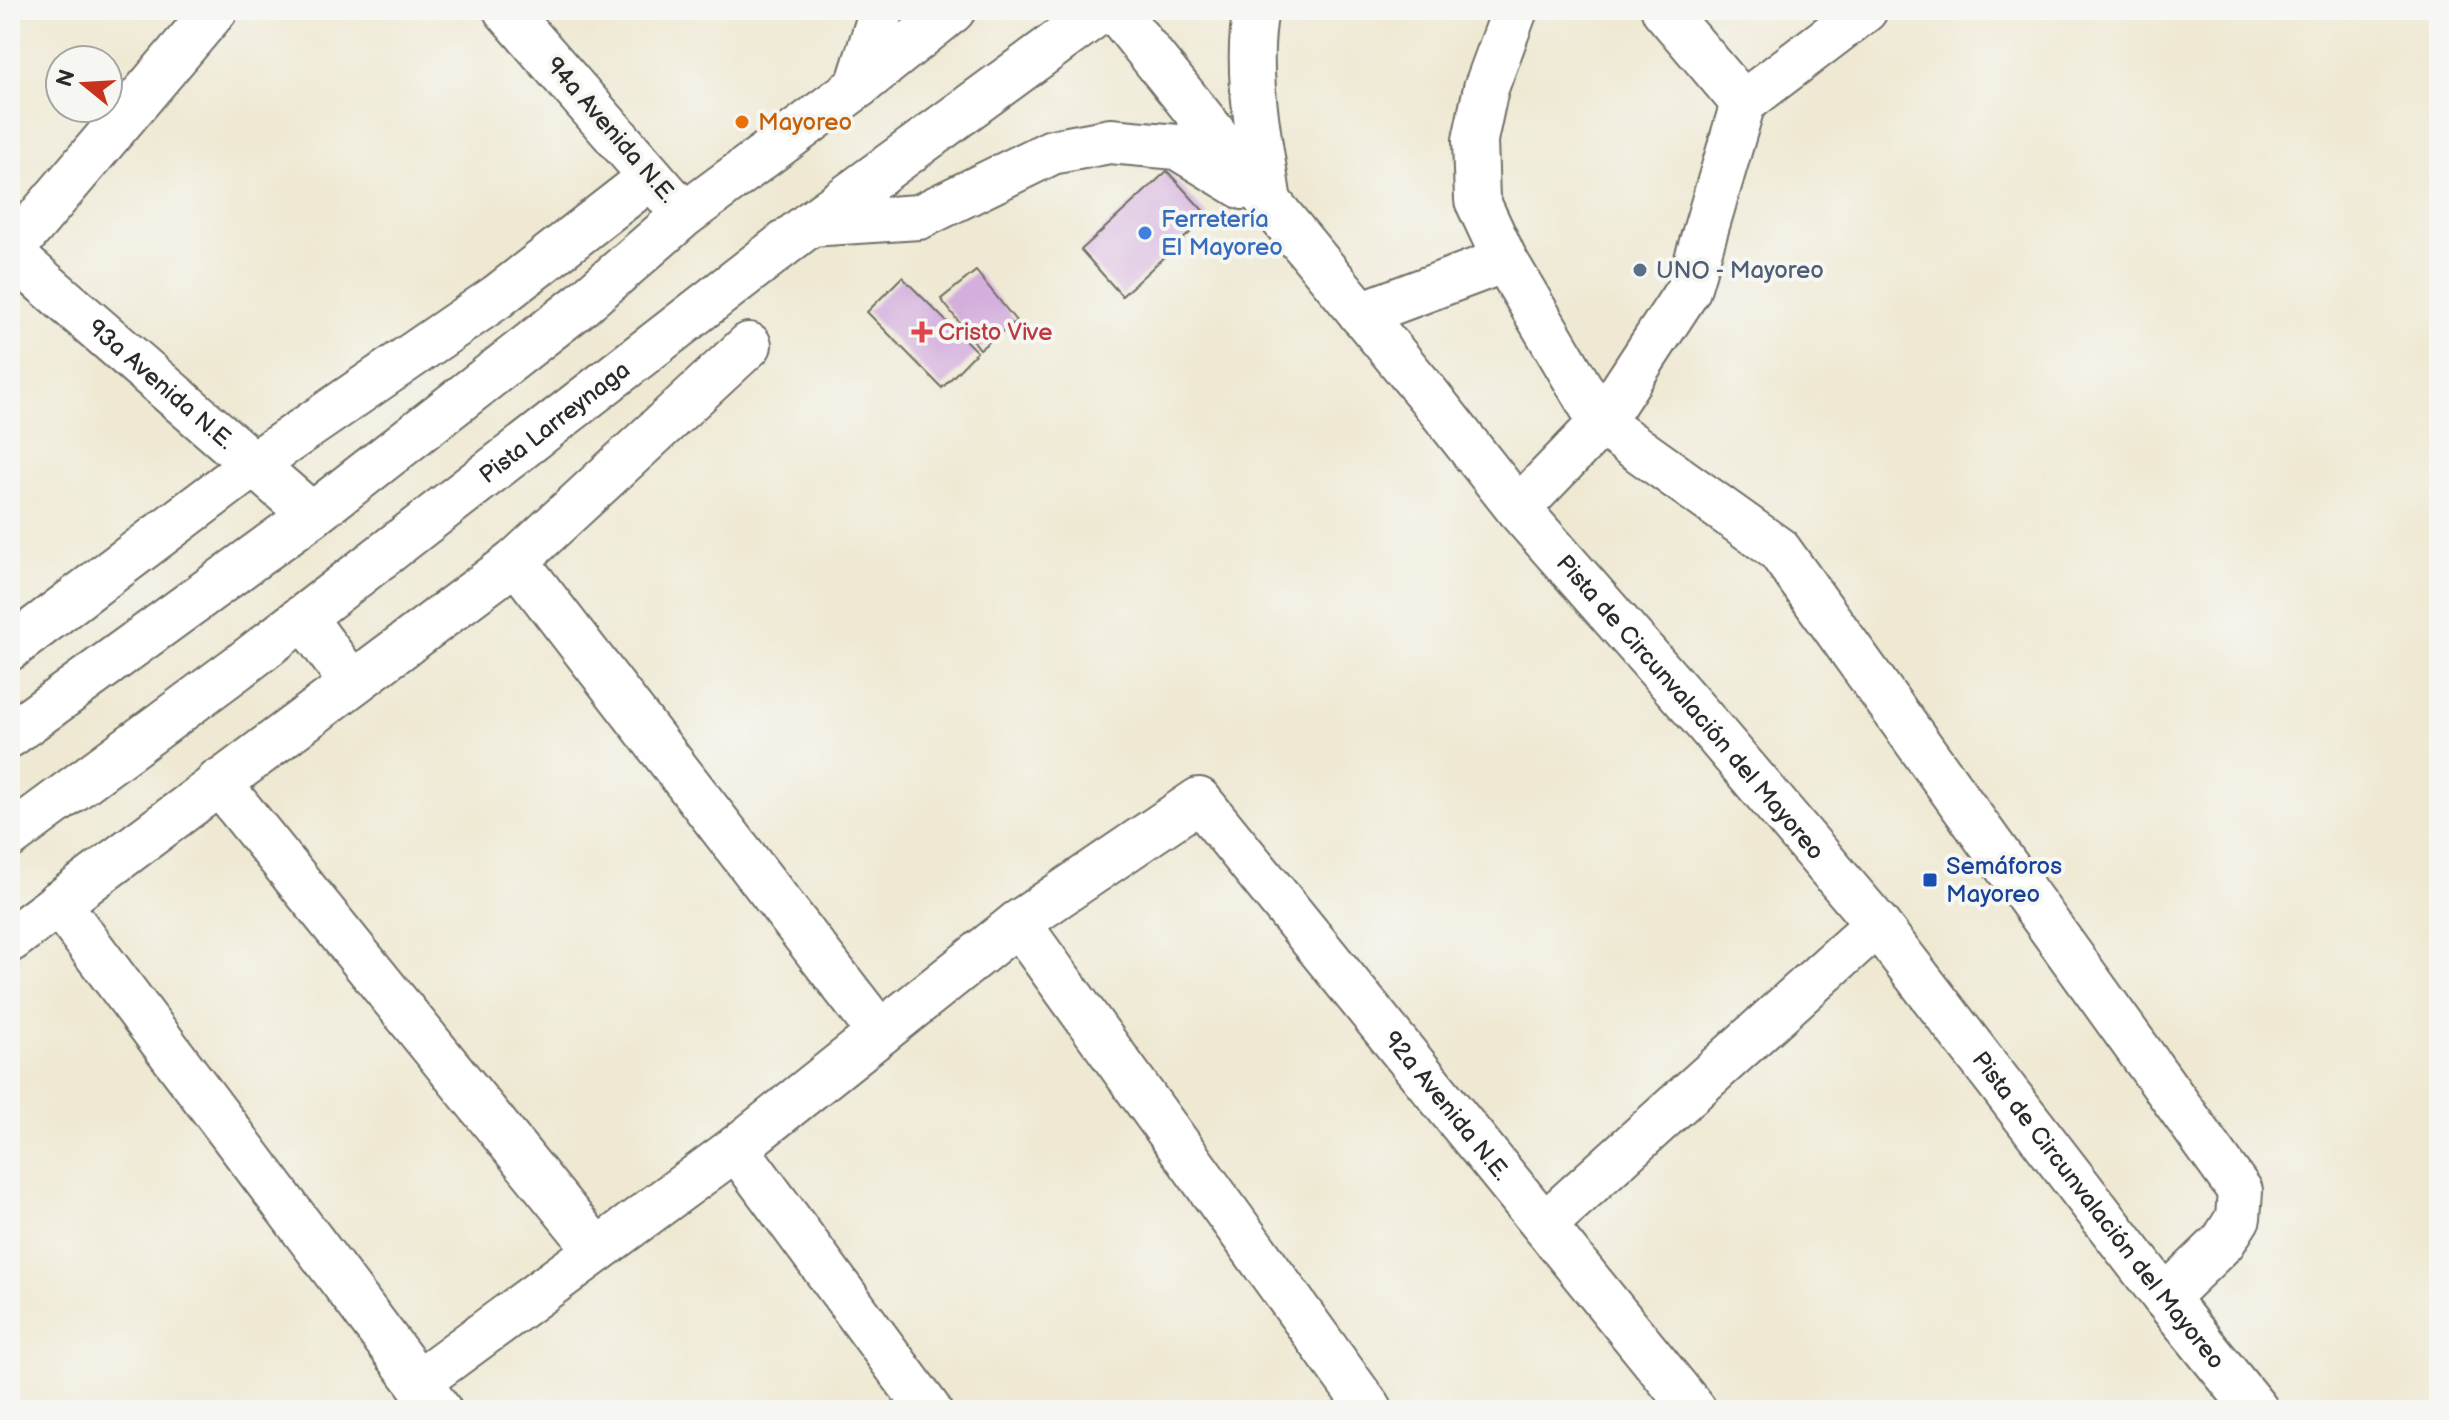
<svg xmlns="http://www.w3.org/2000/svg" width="2449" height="1420" font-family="'Balsamiq Sans',sans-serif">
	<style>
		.building { fill: #d4afdd }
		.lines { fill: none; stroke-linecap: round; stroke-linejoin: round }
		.minor-casing { stroke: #706e66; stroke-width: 48 }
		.major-casing { stroke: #706e66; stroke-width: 48 }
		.minor { stroke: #fff; stroke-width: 44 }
		.major { stroke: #fff; stroke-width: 44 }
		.food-dot { fill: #e8710a; stroke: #f6f6f2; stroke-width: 3 }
		.shop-dot { fill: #3f7fe0; stroke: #f6f6f2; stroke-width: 3 }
		.service-dot { fill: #5c6f8a; stroke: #f6f6f2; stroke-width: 3 }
		.health-dot { fill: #e0444e; stroke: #f6f6f2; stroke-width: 3 }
		.transit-dot { fill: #1a4fb4; stroke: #f6f6f2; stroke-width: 3 }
		.labels { text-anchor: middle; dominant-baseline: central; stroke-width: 8; stroke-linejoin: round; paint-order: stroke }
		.food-label { font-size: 24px; fill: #c56008; stroke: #f6f6f2; text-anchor: start }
		.street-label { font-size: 24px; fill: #2b2b2b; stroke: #f6f6f2 }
		.shop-label { font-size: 24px; fill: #366cbe; stroke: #f6f6f2; text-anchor: start }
		.service-label { font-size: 24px; fill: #4e5e75; stroke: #f6f6f2; text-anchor: start }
		.health-label { font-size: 24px; fill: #be3a42; stroke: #f6f6f2; text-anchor: start }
		.transit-label { font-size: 24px; fill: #164399; stroke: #f6f6f2; text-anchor: start }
	</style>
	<rect width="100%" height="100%" fill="#f6f6f2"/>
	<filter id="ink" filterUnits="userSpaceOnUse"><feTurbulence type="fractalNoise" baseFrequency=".0125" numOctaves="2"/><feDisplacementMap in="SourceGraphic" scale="16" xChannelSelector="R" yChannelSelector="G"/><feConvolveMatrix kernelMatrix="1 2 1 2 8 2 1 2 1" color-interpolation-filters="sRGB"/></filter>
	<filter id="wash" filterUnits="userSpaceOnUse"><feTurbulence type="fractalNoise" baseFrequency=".006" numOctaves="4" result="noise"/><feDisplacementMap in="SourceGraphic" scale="32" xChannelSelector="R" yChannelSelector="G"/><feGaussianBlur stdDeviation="1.8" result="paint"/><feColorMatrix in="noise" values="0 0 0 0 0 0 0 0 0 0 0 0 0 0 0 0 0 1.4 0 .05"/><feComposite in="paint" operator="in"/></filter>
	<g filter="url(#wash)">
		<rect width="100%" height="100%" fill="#efe9d3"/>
		<g id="blocks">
			<!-- building -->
			<path class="building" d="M1167 171 1208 216 1122 296 1081 250Z
				M976 271 1016 321 980 349 941 299Z
				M902 277 977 352 942 388 867 312Z"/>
		</g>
	</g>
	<g filter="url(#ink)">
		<use href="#blocks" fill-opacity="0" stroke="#706e66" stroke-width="2"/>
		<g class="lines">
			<!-- minor casing -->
			<g class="minor-casing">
				<g id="minor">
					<path d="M506 10 670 198"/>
					<path d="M1515 10 1486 88 1475 140 1477 200 1505 260 1601 423 1779 550 2240 1191 2238 1218 2223 1242 2165 1298"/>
					<path d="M1743 103 1865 10"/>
					<path d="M10 252 215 10"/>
					<path id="s1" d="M10 253 312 515"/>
					<path d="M1361 314 1505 260"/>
					<path d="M1518 509 1601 423 1688 290 1743 103 1664 10"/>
					<path d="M516 561 880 1033"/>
					<path d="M10 648 254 464 497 297 651 177"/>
					<path d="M218 782 597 1250"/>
					<path d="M58 903 439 1410"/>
					<path d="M1018 923 1370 1410"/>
					<path d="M10 940 516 561 749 345"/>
					<path d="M736 1148 929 1410"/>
					<path d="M1544 1225 1877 924"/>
					<path id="s2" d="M418 1382 736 1148 1018 923 1199 800 1694 1410"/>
				</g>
			</g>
			<!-- major casing -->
			<g class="major-casing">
				<g id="major">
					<path id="s3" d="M1115 10 1269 202 1429 396 1518 509 1701 717 1877 924 2165 1298 2256 1410"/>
					<path d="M1256 10C1244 72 1260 140 1269 202"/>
					<path d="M858 86 882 10"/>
					<path d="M810 224 919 217 1052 152 1110 141 1177 147 1243 187"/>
					<path d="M303 617 352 683"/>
					<path d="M10 735 312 515 582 304 684 215 858 86 953 10"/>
					<path id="s4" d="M10 836 244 663 810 224 1102 10"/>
				</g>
			</g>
			<!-- minor -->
			<use href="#minor" class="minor"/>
			<!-- major -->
			<use href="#major" class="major"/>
		</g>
	</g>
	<!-- markers -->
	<circle class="food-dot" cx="742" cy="122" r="8"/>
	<circle class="shop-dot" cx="1145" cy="233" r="8"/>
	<circle class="service-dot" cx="1640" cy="270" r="8"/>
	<path class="health-dot" d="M918 320h8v8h8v8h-8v8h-8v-8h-8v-8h8z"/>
	<rect class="transit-dot" x="1922" y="872" width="16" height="16" rx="4"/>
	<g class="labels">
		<!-- food labels -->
		<g class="food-label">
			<text x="758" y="122">Mayoreo</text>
		</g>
		<!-- street labels -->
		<g class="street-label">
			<text transform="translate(611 130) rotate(49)">94a Avenida N.E.</text>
			<text stroke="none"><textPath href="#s1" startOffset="200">93a Avenida N.E.</textPath></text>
			<text stroke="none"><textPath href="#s4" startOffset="684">Pista Larreynaga</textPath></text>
			<text stroke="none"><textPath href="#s3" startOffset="904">Pista de Circunvalación del Mayoreo</textPath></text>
			<text stroke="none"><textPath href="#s2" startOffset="1368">92a Avenida N.E.</textPath></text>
			<text stroke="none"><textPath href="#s3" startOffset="1552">Pista de Circunvalación del Mayoreo</textPath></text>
		</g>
		<!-- shop labels -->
		<g class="shop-label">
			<text x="1161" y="219">Ferretería<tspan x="1161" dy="28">El Mayoreo</tspan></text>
		</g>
		<!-- service labels -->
		<g class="service-label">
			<text x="1656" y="270">UNO - Mayoreo</text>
		</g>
		<!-- health labels -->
		<g class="health-label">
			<text x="938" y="332">Cristo Vive</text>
		</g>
		<!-- transit labels -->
		<g class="transit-label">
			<text x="1946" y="866">Semáforos<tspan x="1946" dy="28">Mayoreo</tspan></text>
		</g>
	</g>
	<!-- margin -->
	<rect width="2449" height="1420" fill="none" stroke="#f6f6f2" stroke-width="40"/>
	<!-- north arrow -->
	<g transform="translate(84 84) rotate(288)"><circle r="38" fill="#f6f6f2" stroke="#a5a5a2" stroke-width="2"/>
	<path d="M0-6L14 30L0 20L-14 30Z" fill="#c8321e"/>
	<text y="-12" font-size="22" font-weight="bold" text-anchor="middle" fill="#2b2b2b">N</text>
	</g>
</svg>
